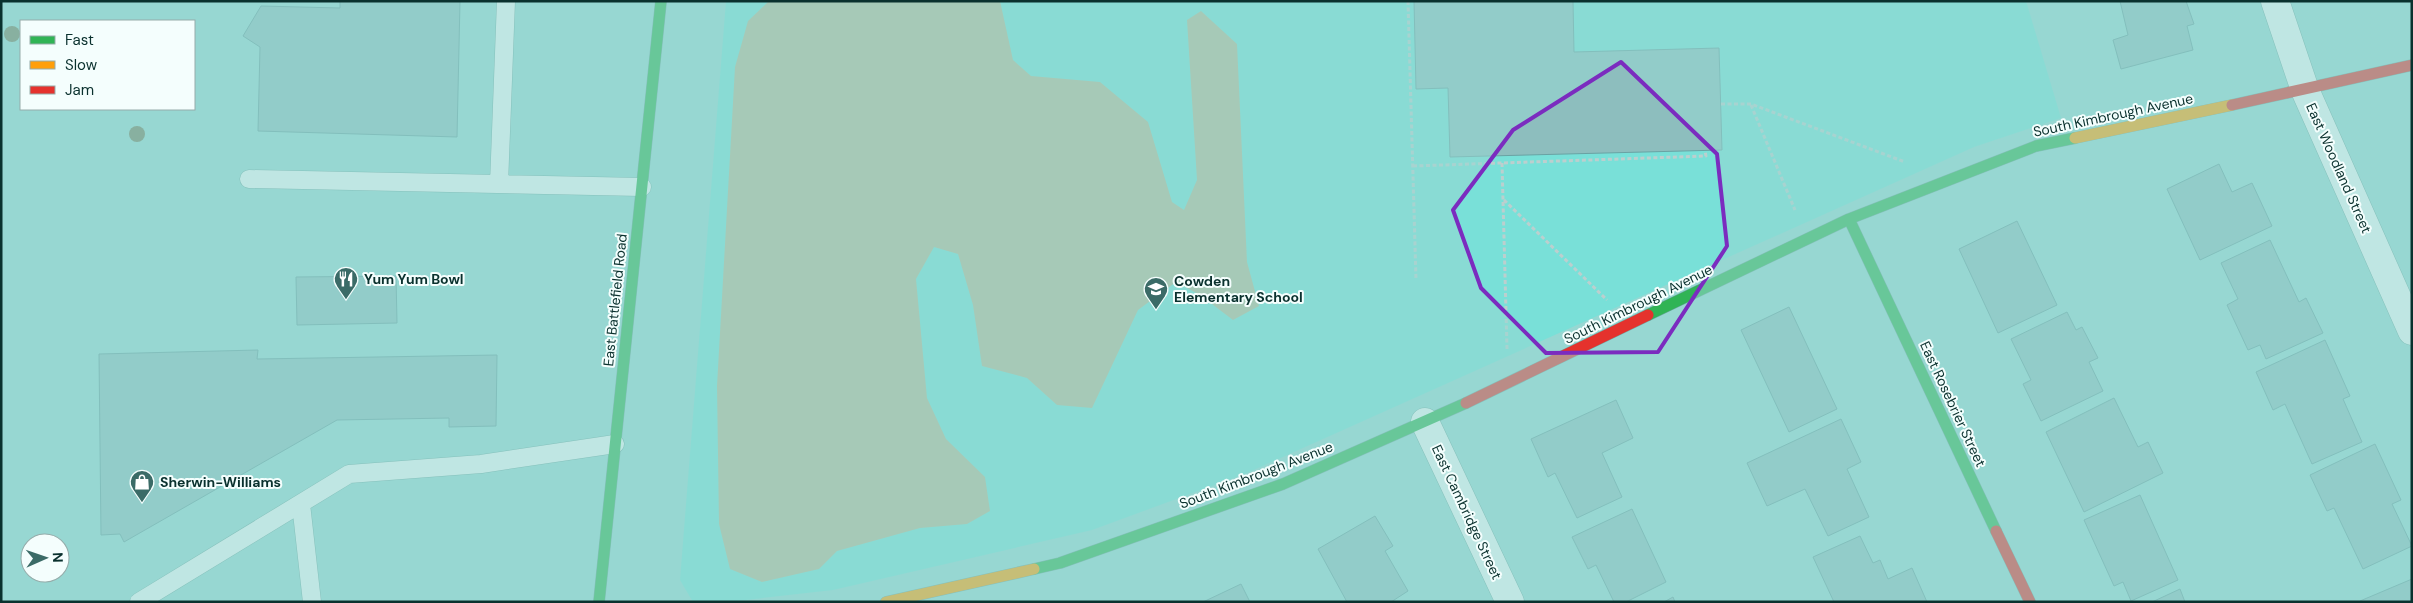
<svg xmlns="http://www.w3.org/2000/svg" width="2413" height="603" font-family="'DM Sans',sans-serif">
	<style>
		.built { fill: #79e0d8 }
		.forest { fill: #b9b997 }
		.building { fill: #8dbebe; stroke: #6aa2a3 }
		.lines { fill: none; stroke-linecap: round; stroke-linejoin: round }
		.lane-casing { stroke: #70a6a2; stroke-width: 19 }
		.street-casing { stroke: #70a6a2; stroke-width: 29 }
		.fast-casing { stroke: #70a6a2; stroke-width: 12 }
		.slow-casing { stroke: #70a6a2; stroke-width: 12 }
		.jam-casing { stroke: #70a6a2; stroke-width: 12 }
		.path { stroke: #bccfce; stroke-width: 3; stroke-dasharray: 4 2.5; stroke-linecap: butt }
		.lane { stroke: #eff9f8; stroke-width: 18 }
		.street { stroke: #eff9f8; stroke-width: 28 }
		.fast { stroke: #30b455; stroke-width: 11 }
		.slow { stroke: #ff9f0a; stroke-width: 11 }
		.jam { stroke: #e5322d; stroke-width: 11 }
		.tree { fill: #778064 }
		.marked { fill: none; stroke: #7b2cbf; stroke-width: 4; stroke-linejoin: round }
		.labels { text-anchor: middle; dominant-baseline: central; stroke-width: 4; stroke-linejoin: round; paint-order: stroke }
		.street-label { font-size: 14px; fill: #0a312e; stroke: #f4fefd }
		.poi-label { font-size: 14px; font-weight: bold; fill: #0a312e; stroke: #f4fefd; text-anchor: start }
	</style>
	<rect width="100%" height="100%" fill="#97d7d2"/>
	<!-- built -->
	<path class="built" d="M726 1H2026L2061 118 1974 147 1247 473 1092 530 833 590 728 602H693L680 580Z"/>
	<!-- forest -->
	<path class="forest" d="M769 1H1000L1013 60 1031 76 1100 82 1148 122 1172 202 1184 210 1197 180 1187 20 1201 11 1237 44 1247 262 1259 306 1233 320 1200 295 1176 282 1138 310 1092 408 1057 405 1027 378 982 366 973 305 958 254 934 247 916 279 927 398 946 439 985 477 990 511 967 524 920 528 837 551 819 569 762 582 730 569 719 524 717 386 735 67 748 21Z"/>
	<!-- building -->
	<path class="building" d="M340 1H460L457 137 258 131 260 47 243 36 261 6 340 8Z
		M1414 1H1573L1574 52 1719 48 1722 150 1450 157 1448 88 1416 89Z
		M2120 1H2186L2194 24 2187 26 2193 50 2121 69 2113 40 2128 35Z
		M2219 164 2232 192 2252 183 2272 226 2200 260 2167 189Z
		M2017 221 2057 305 1998 333 1959 249Z
		M2270 240 2299 302 2306 298 2323 333 2266 359 2260 345 2248 350 2227 305 2238 299 2221 263Z
		M396 276 397 323 297 325 296 277Z
		M1789 307 1837 409 1789 432 1741 330Z
		M2067 312 2076 330 2082 327 2098 358 2089 362 2103 391 2041 421 2023 384 2031 380 2011 339Z
		M2325 340 2350 396 2343 399 2362 442 2312 464 2285 404 2273 410 2256 372Z
		M258 350 257 359 497 355 496 426 449 427V418L337 420 124 542 120 534 101 535 99 354Z
		M2114 398 2138 447 2148 442 2163 473 2084 512 2046 432Z
		M1616 400 1633 438 1602 453 1622 497 1577 518 1555 473 1548 477 1531 439Z
		M1841 419 1861 462 1847 469 1869 517 1828 536 1805 489 1767 506 1747 463Z
		M2375 444 2401 500 2392 504 2412 546 2363 569 2334 508 2327 511 2310 475Z
		M2140 495 2178 580 2131 601 2123 582 2114 586 2084 520Z
		M1632 509 1666 582 1626 602H1614L1596 565 1588 569 1572 537Z
		M1375 516 1393 546 1385 551 1408 591 1391 602H1347L1318 549Z
		M1860 536 1873 563 1880 560 1888 579 1912 568 1927 602H1834L1813 557Z
		M2412 579V602H2361L2360 601Z
		M1241 584 1250 602H1203Z
		M2180 589 2185 602H2152Z
		M1673 597 1675 602H1664Z"/>
	<g class="lines">
		<!-- lane casing -->
		<g class="lane-casing">
			<path id="lane" d="M249 179 642 187
				M499 184 506 1
				M301 504 312 602
				M139 602 349 474 481 464 615 444"/>
		</g>
		<!-- street casing -->
		<g class="street-casing">
			<path id="street" d="M2275 1 2305 90 2412 331
				M1425 422 1510 602"/>
		</g>
		<!-- fast casing -->
		<g class="fast-casing">
			<path id="fast" d="M1849 219 1996 531
				M1648 315 1849 219 2036 146 2075 138
				M1034 569 1060 563 1283 484 1466 403
				M599 602 661 1"/>
		</g>
		<!-- slow casing -->
		<g class="slow-casing">
			<path id="slow" d="M2075 138 2232 105
				M886 602 1034 569"/>
		</g>
		<!-- jam casing -->
		<g class="jam-casing">
			<path id="jam" d="M2232 105 2412 65
				M1466 403 1648 315
				M1996 531 2030 602"/>
		</g>
		<!-- path -->
		<path class="path" d="M1408 1 1416 280
			M1721 104H1751L1905 162
			M1751 105 1795 210
			M1502 163 1507 349
			M1413 166 1706 156 1705 151
			M1504 200 1607 300"/>
		<!-- lane -->
		<use href="#lane" class="lane"/>
		<!-- street -->
		<use href="#street" class="street"/>
		<!-- fast -->
		<use href="#fast" class="fast"/>
		<!-- slow -->
		<use href="#slow" class="slow"/>
		<!-- jam -->
		<use href="#jam" class="jam"/>
	</g>
	<!-- trees -->
	<g class="tree">
		<circle cx="12" cy="34" r="8"/>
		<circle cx="137" cy="134" r="8"/>
	</g>
	<!-- marked area -->
	<path d="M0 0H2413V603H0ZM1621 62 1717 154 1727 246 1658 352 1546 353 1481 288 1453 210 1513 130Z" fill="#97d7d2" fill-opacity=".55" fill-rule="evenodd"/>
	<path class="marked" d="M1621 62 1717 154 1727 246 1658 352 1546 353 1481 288 1453 210 1513 130Z"/>
	<!-- icons -->
	<defs>
		<g id="restaurant-pin" transform="scale(1.25)"><path d="M0 17L-7.5 6A9.5 9.5 0 1 1 7.5 6Z" fill="#3b6b67" stroke="#f4fefd"/><path d="M-5-6h1v4h1v-4h1v4h1v-4h1v5L-1.5 .5V6h-2V.5L-5-1ZM5-6V6H3V1.5H1.5Q1.5-4 5-6Z" fill="#fff"/></g>
		<g id="school-pin" transform="scale(1.25)"><path d="M0 17L-7.5 6A9.5 9.5 0 1 1 7.5 6Z" fill="#3b6b67" stroke="#f4fefd"/><path d="M0-5L7-2L0 1L-7-2ZM-4 1L0 2.5L4 1V4Q0 6-4 4Z" fill="#fff"/></g>
		<g id="shop-pin" transform="scale(1.25)"><path d="M0 17L-7.5 6A9.5 9.5 0 1 1 7.5 6Z" fill="#3b6b67" stroke="#f4fefd"/><path d="M-5-2.5h2.3a2.7 3.5 0 0 1 5.4 0H5L5.5 6h-11ZM-1.5-2.5h3a1.5 2.3 0 0 0-3 0Z" fill="#fff"/></g>
	</defs>
	<g fill-rule="evenodd">
		<use href="#restaurant-pin" x="346" y="279"/>
		<use href="#school-pin" x="1156" y="289"/>
		<use href="#shop-pin" x="142" y="482"/>
	</g>
	<g class="labels">
		<!-- street labels -->
		<g class="street-label">
			<text transform="translate(2113 115) rotate(-12)">South Kimbrough Avenue</text>
			<text transform="translate(2339 168) rotate(66)">East Woodland Street</text>
			<text transform="translate(615 300) rotate(-84)">East Battlefield Road</text>
			<text transform="translate(1638 304) rotate(-26)">South Kimbrough Avenue</text>
			<text transform="translate(1953 404) rotate(65)">East Rosebrier Street</text>
			<text transform="translate(1256 475) rotate(-21)">South Kimbrough Avenue</text>
			<text transform="translate(1467 512) rotate(65)">East Cambridge Street</text>
		</g>
		<!-- poi labels -->
		<g class="poi-label">
			<text x="364" y="279">Yum Yum Bowl</text>
			<text x="1174" y="281">Cowden<tspan x="1174" dy="16">Elementary School</tspan></text>
			<text x="160" y="482">Sherwin-Williams</text>
		</g>
	</g>
	<!-- border -->
	<rect width="2413" height="603" fill="none" stroke="#0a312e" stroke-width="5"/>
	<!-- legend -->
	<rect x="20" y="20" width="175" height="90" fill="#f4fefd" stroke="#96acaa"/>
	<rect x="30" y="36" width="25" height="8" fill="#30b455" stroke="#96acaa"/>
	<text x="65" y="45" font-size="15" fill="#0a312e">Fast</text>
	<rect x="30" y="61" width="25" height="8" fill="#ff9f0a" stroke="#96acaa"/>
	<text x="65" y="70" font-size="15" fill="#0a312e">Slow</text>
	<rect x="30" y="86" width="25" height="8" fill="#e5322d" stroke="#96acaa"/>
	<text x="65" y="95" font-size="15" fill="#0a312e">Jam</text>
	<!-- north arrow -->
	<g transform="translate(45 558) rotate(88)"><circle r="24" fill="#f4fefd" stroke="#96acaa"/>
	<path d="M0-4L9 19L0 12L-9 19Z" fill="#3b6b67"/>
	<text y="-8" font-size="14" font-weight="bold" text-anchor="middle" fill="#0a312e">N</text>
	</g>
</svg>
